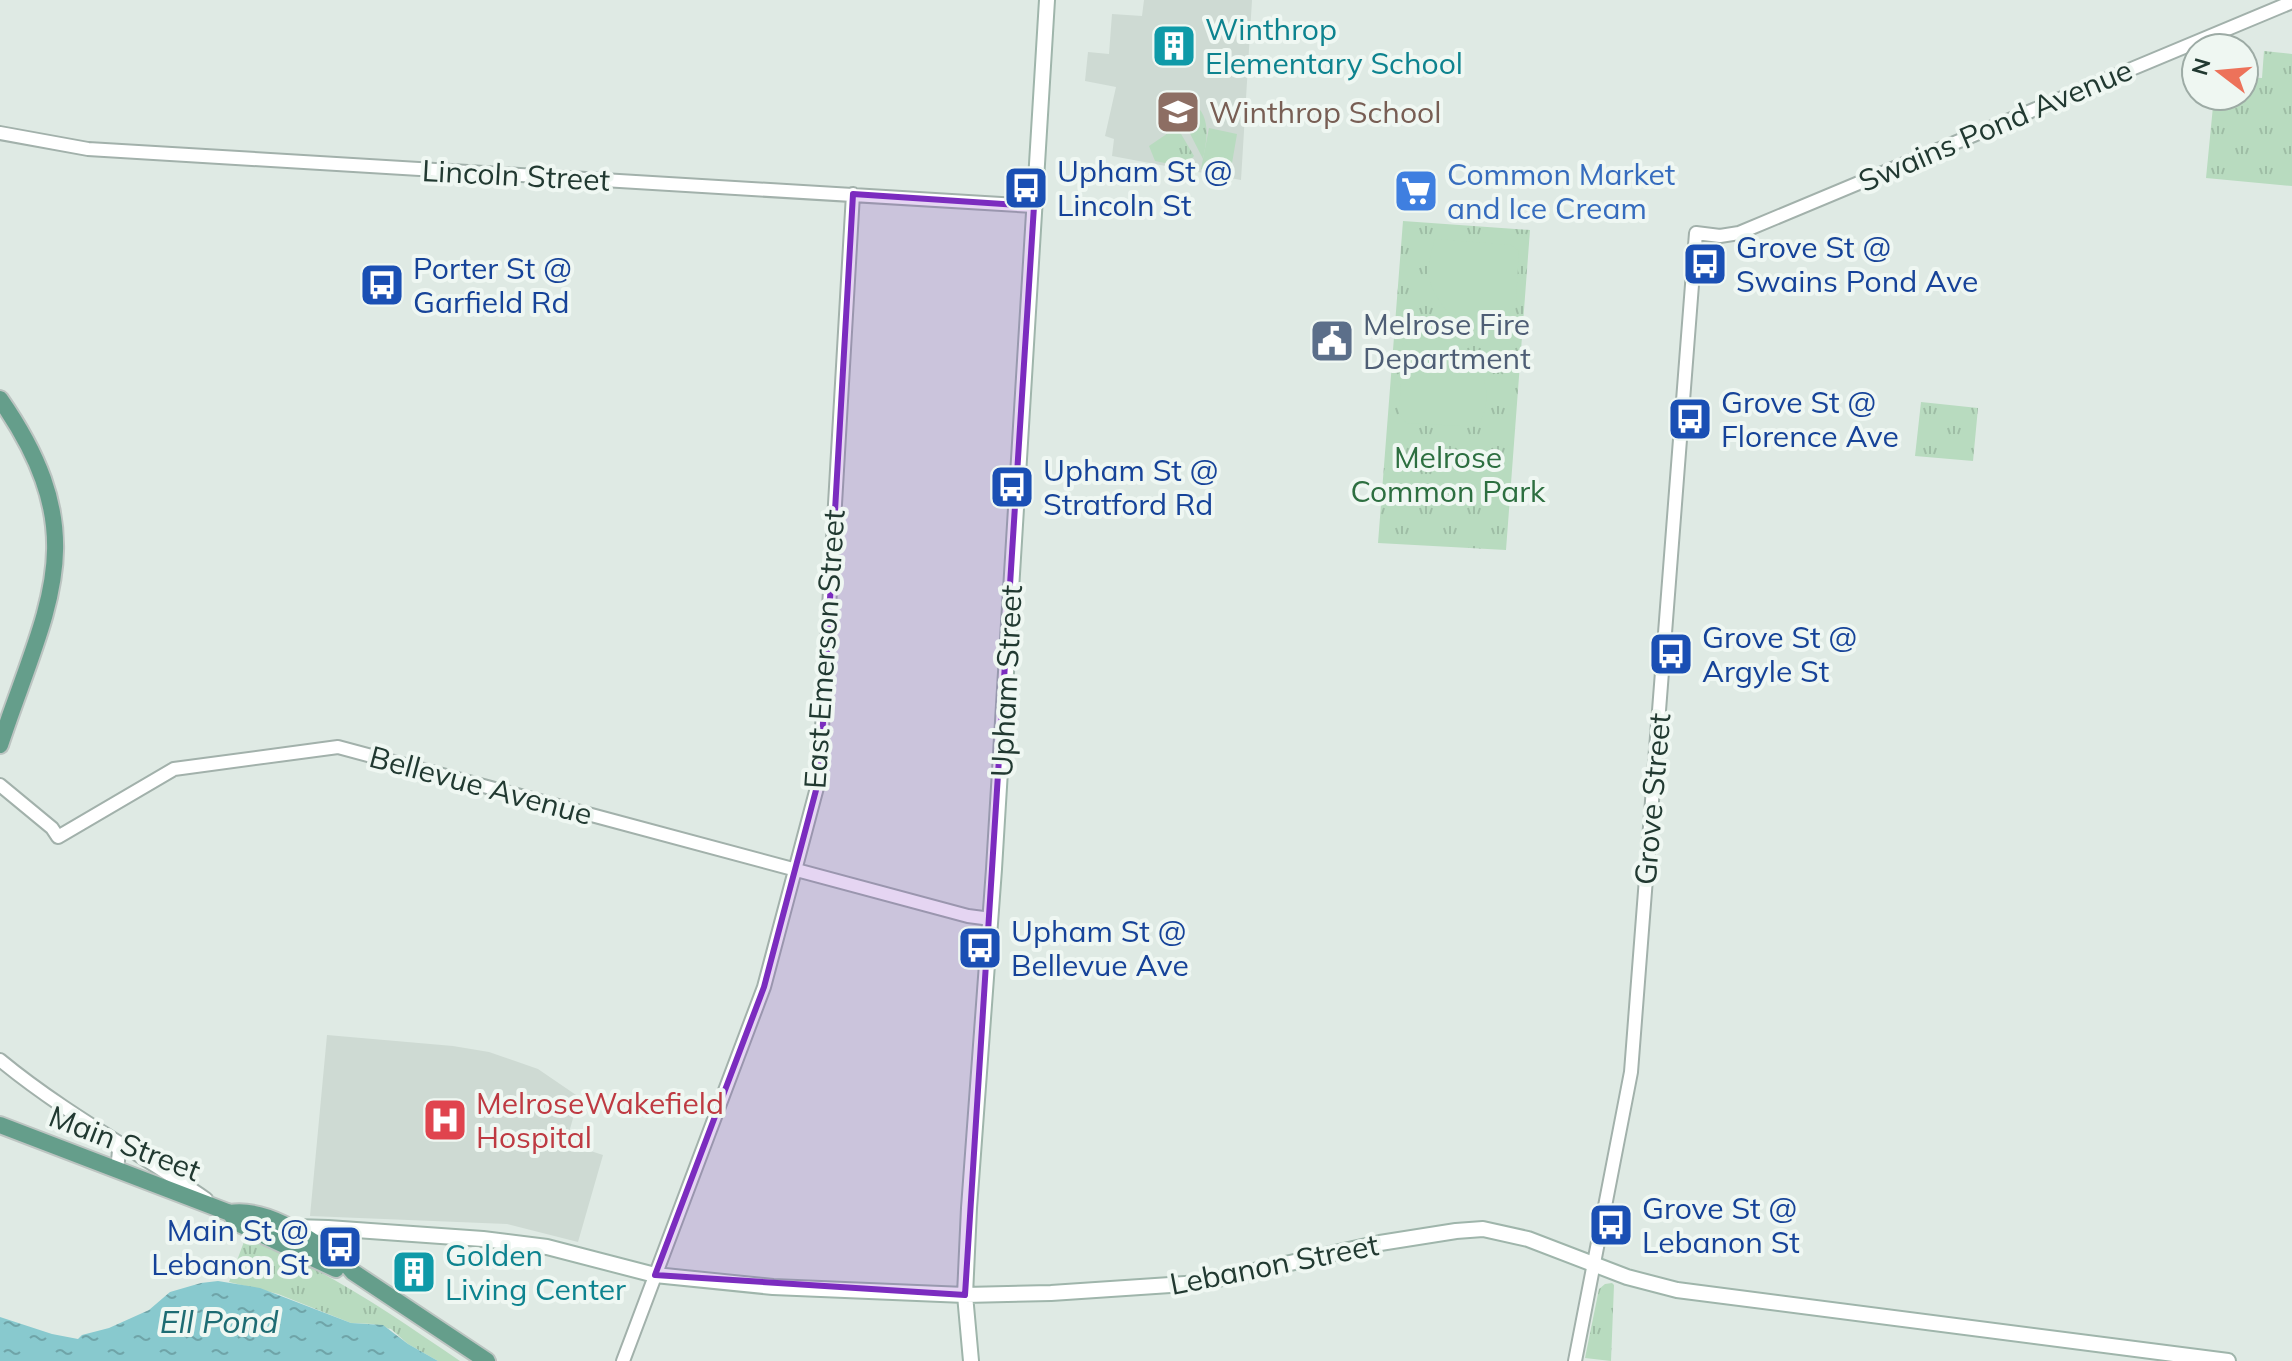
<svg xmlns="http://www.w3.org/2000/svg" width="2292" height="1361" font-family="Mulish,sans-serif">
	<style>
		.built { fill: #cedad3 }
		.grass { fill: url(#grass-tufts) }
		.garden { fill: #b8dbbf }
		.water { fill: url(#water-ripples) }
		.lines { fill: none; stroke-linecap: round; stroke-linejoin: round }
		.tertiary-casing { stroke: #a2b1ab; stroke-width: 16 }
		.secondary-casing { stroke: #9fb5ab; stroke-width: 18 }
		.primary-casing { stroke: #bcc4c1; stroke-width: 20 }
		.tertiary { stroke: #fff; stroke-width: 12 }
		.secondary { stroke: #fff; stroke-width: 14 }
		.primary { stroke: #659e8b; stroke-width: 16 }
		.marked { fill: #7b2cbf; fill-opacity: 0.2; stroke: #7b2cbf; stroke-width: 6; stroke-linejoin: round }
		.labels { text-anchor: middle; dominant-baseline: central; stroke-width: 8; stroke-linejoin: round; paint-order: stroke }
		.culture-label { font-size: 30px; fill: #0d838f; stroke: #eff7f2; text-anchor: start }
		.education-label { font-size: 30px; fill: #785e54; stroke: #eff7f2; text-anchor: start }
		.street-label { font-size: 30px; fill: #213931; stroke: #eff7f2 }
		.transit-label { font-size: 30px; fill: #164399; stroke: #eff7f2; text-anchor: start }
		.shop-label { font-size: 30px; fill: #366cbe; stroke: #eff7f2; text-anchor: start }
		.service-label { font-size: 30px; fill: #4e5e75; stroke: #eff7f2; text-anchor: start }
		.park-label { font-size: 30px; fill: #2d6f40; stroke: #eff7f2 }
		.health-label { font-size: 30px; fill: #be3a42; stroke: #eff7f2; text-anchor: start }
		.water-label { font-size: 32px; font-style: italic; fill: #1e6c73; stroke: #eff7f2 }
	</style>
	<defs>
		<pattern id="grass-tufts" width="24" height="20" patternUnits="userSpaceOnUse" patternTransform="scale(2)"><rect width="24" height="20" fill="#b8dbbf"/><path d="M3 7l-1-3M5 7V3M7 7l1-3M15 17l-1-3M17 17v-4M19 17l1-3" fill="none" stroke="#9ebda5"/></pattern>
		<pattern id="water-ripples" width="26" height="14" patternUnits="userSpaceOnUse" patternTransform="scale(2)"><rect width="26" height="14" fill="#88c9ce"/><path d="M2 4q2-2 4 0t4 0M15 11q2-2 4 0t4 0" fill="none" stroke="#6fa4a8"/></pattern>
	</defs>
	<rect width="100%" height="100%" fill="#dfeae4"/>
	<!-- built -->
	<path class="built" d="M1144 0H1252L1241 180 1112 156 1114 139 1105 136 1116 87 1085 81 1088 52 1109 54 1112 14 1142 16Z
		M327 1035 453 1046 489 1052 538 1069 579 1097 566 1143 603 1155 578 1242 507 1224 310 1216Z"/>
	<!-- grass -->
	<path class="grass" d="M2264 51 2292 54V186L2206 178 2214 96H2244V77L2262 78Z
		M1191 102C1212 114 1207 140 1203 159L1179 112Z
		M1177 127 1194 156 1184 167 1155 161 1149 146Z
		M1403 221 1530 230 1506 550 1378 543Z
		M1921 402 1978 408 1973 461 1915 456Z
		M245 1239C324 1266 392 1315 460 1361H438L408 1344 391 1329 373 1324 351 1323 278 1294 229 1282Z
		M1612 1283 1614 1285 1611 1361 1585 1358 1599 1289 1605 1284Z"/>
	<!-- garden -->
	<path class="garden" d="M1209 128 1237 134 1230 175 1201 169Z
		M1435 239 1511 245 1519 251 1514 332C1482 352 1433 308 1429 276 1428 263 1431 251 1435 239Z
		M1419 336C1469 335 1503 381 1478 427L1406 423 1399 414 1403 345 1408 339Z
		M1467 459 1490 460 1487 507 1464 506Z"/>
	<!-- water -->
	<path class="water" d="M218 1281 260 1288 351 1323 383 1325 408 1344 438 1361H0V1317L52 1334 78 1339 82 1335 109 1328 149 1310 170 1292 201 1283Z"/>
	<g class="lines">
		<!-- tertiary casing -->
		<g class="tertiary-casing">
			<path id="tertiary" d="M0 133 88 149 1034 206
				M0 785 52 828 58 837 174 769 338 747 968 916 991 919
				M0 1060C64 1113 138 1152 206 1199
				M112 1139 119 1151 117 1170
				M623 1361 764 987 819 780 853 194
				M1575 1361 1631 1072 1696 233 1720 236 1739 233 2292 2"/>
		</g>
		<!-- secondary casing -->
		<g class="secondary-casing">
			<path id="secondary" d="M262 1233 294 1227 328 1228 483 1239 547 1247 655 1275 773 1287 965 1295 1051 1293 1200 1283 1380 1243 1456 1231 1483 1229 1528 1239 1627 1277 1677 1290 2228 1361
				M971 1361 965 1295 969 1208 994 869 1047 0"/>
		</g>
		<!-- primary casing -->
		<g class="primary-casing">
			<path id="primary" d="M0 399C96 537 47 604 0 745
				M0 1125 230 1213C272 1207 314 1243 347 1265L353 1272 487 1361
				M230 1213 237 1223 336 1269"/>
		</g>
		<!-- tertiary -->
		<use href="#tertiary" class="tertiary"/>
		<!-- secondary -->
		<use href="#secondary" class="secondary"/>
		<!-- primary -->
		<use href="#primary" class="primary"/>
	</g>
	<!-- marked area -->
	<path class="marked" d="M853 194 1034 206 965 1295 655 1275 764 987 820 775Z"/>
	<!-- icons -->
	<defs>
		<g id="building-square" transform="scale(2.3)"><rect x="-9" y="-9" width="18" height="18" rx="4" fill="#0f9aa8" stroke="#eff7f2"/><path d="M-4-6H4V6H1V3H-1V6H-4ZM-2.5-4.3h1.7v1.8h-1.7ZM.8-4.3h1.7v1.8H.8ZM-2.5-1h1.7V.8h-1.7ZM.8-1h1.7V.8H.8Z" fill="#fff"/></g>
		<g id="school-square" transform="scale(2.3)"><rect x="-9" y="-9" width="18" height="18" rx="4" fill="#8d6e63" stroke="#eff7f2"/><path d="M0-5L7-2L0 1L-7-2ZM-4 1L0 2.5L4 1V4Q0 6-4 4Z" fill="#fff"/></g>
		<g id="bus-square" transform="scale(2.3)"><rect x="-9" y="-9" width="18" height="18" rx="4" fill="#1a4fb4" stroke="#eff7f2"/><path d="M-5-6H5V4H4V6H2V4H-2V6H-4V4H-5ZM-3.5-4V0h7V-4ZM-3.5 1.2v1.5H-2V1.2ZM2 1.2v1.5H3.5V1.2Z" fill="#fff"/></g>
		<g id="supermarket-square" transform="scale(2.3)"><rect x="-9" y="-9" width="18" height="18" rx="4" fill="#3f7fe0" stroke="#eff7f2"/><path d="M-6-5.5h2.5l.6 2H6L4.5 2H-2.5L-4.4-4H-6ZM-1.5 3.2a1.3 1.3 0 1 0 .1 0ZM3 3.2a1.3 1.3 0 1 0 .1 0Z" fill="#fff"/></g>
		<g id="civic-square" transform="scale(2.3)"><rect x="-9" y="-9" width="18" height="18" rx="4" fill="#5c6f8a" stroke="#eff7f2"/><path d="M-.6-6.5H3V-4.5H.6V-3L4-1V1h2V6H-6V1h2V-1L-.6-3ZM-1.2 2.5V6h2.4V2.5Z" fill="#fff"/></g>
		<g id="hospital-square" transform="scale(2.3)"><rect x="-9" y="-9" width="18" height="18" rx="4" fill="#e0444e" stroke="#eff7f2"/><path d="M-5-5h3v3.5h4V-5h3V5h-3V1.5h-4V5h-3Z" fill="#fff"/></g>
	</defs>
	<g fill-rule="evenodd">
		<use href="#building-square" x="1174" y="46"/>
		<use href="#school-square" x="1178" y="112"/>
		<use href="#bus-square" x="1026" y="188"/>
		<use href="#supermarket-square" x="1416" y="191"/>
		<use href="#bus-square" x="1705" y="264"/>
		<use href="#bus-square" x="382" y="285"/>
		<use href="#civic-square" x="1332" y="341"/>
		<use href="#bus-square" x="1690" y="419"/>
		<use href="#bus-square" x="1012" y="487"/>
		<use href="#bus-square" x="1671" y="654"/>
		<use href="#bus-square" x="980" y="948"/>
		<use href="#hospital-square" x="445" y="1120"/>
		<use href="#bus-square" x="1611" y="1225"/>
		<use href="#bus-square" x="340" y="1247"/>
		<use href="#building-square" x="414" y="1272"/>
	</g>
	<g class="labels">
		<!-- culture labels -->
		<g class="culture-label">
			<text x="1205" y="29">Winthrop<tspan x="1205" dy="34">Elementary School</tspan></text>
			<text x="445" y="1255">Golden<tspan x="445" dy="34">Living Center</tspan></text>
		</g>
		<!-- education labels -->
		<g class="education-label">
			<text x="1209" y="112">Winthrop School</text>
		</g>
		<!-- street labels -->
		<g class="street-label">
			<text transform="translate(1995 125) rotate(-23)">Swains Pond Avenue</text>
			<text transform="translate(516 175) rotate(3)">Lincoln Street</text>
			<text transform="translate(824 649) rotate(-86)">East Emerson Street</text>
			<text transform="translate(1006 681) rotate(-87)">Upham Street</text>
			<text transform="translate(481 785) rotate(15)">Bellevue Avenue</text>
			<text transform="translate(1652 799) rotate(-85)">Grove Street</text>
			<text transform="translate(125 1143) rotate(21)">Main Street</text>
			<text transform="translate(1274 1264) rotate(-11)">Lebanon Street</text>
		</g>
		<!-- transit labels -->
		<g class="transit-label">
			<text x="1057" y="171">Upham St @<tspan x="1057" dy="34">Lincoln St</tspan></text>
			<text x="1736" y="247">Grove St @<tspan x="1736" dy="34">Swains Pond Ave</tspan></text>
			<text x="413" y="268">Porter St @<tspan x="413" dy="34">Garfield Rd</tspan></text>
			<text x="1721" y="402">Grove St @<tspan x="1721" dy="34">Florence Ave</tspan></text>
			<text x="1043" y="470">Upham St @<tspan x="1043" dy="34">Stratford Rd</tspan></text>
			<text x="1702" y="637">Grove St @<tspan x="1702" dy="34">Argyle St</tspan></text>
			<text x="1011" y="931">Upham St @<tspan x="1011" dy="34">Bellevue Ave</tspan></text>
			<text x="1642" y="1208">Grove St @<tspan x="1642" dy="34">Lebanon St</tspan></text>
			<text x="309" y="1230" text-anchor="end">Main St @<tspan x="309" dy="34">Lebanon St</tspan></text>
		</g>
		<!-- shop labels -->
		<g class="shop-label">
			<text x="1447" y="174">Common Market<tspan x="1447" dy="34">and Ice Cream</tspan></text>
		</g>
		<!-- service labels -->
		<g class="service-label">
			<text x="1363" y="324">Melrose Fire<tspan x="1363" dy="34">Department</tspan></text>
		</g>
		<!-- park labels -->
		<g class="park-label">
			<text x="1448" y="457">Melrose<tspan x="1448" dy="34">Common Park</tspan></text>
		</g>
		<!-- health labels -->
		<g class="health-label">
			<text x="476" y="1103">MelroseWakefield<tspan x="476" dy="34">Hospital</tspan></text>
		</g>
		<!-- water labels -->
		<g class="water-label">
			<text x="219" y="1321">Ell Pond</text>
		</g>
	</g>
	<!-- north arrow -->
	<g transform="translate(2220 72) rotate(286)"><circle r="38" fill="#eff7f2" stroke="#9daba5" stroke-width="2"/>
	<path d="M0-6L14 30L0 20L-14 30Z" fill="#ed725a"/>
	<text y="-12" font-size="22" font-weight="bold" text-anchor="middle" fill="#213931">N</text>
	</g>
</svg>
